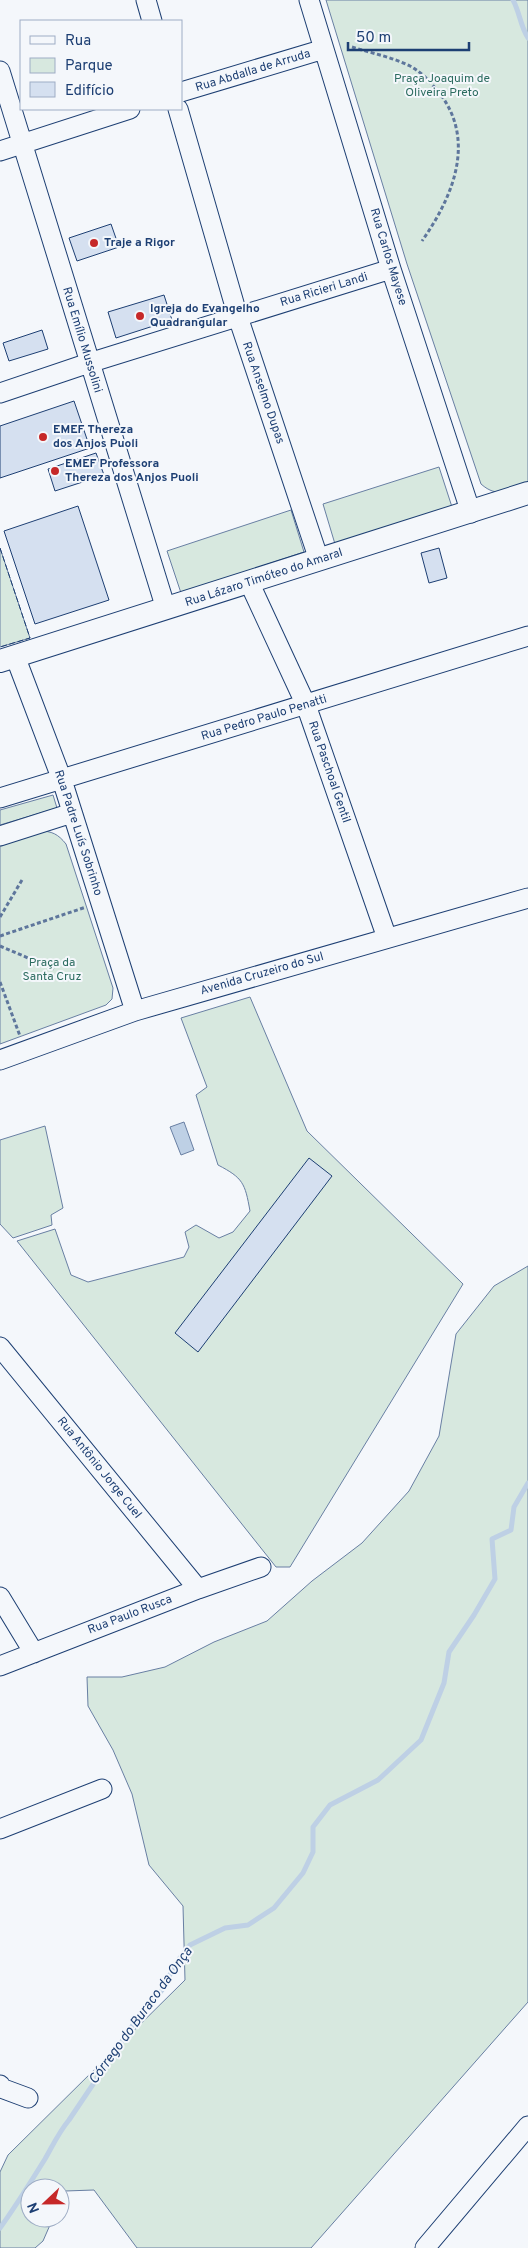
<svg xmlns="http://www.w3.org/2000/svg" width="528" height="2248" font-family="Overpass,sans-serif">
	<style>
		.green { fill: #d7e8df; stroke: #687fa3 }
		.water { fill: #bed0e5; stroke: #687fa3 }
		.lines { fill: none; stroke-linecap: round; stroke-linejoin: round }
		.stream { stroke: #bed0e5; stroke-width: 5 }
		.building { fill: #d5e0f0; stroke: #1d3f73 }
		.minor-casing { stroke: #1d3f73; stroke-width: 21 }
		.major-casing { stroke: #1d3f73; stroke-width: 24 }
		.path { stroke: #5e769c; stroke-width: 3; stroke-dasharray: 4 2.5; stroke-linecap: butt }
		.minor { stroke: #f4f7fb; stroke-width: 19 }
		.major { stroke: #f4f7fb; stroke-width: 22 }
		.fence { stroke: #1d3f73; stroke-width: 1; stroke-dasharray: 6 2.5; stroke-linecap: butt }
		.poi-dot { fill: #c62828; stroke: #f4f7fb; stroke-width: 2 }
		.labels { text-anchor: middle; dominant-baseline: central; stroke-width: 4; stroke-linejoin: round; paint-order: stroke }
		.street-label { font-size: 12px; fill: #1d3f73; stroke: #f4f7fb }
		.park-label { font-size: 12px; fill: #2c6c60; stroke: #f4f7fb }
		.poi-label { font-size: 12px; font-weight: bold; fill: #1d3f73; stroke: #f4f7fb; text-anchor: start }
		.water-label { font-size: 14px; font-style: italic; fill: #1d3f73; stroke: #f4f7fb }
	</style>
	<rect width="100%" height="100%" fill="#f4f7fb"/>
	<!-- green -->
	<path class="green" d="M326 0H528V483C509 490 498 499 481 484L407 264Z
		M439 467 452 507 335 544 323 504Z
		M291 510 304 552 181 593 167 551Z
		M0 548 30 638 0 647Z
		M53 795 57 808 0 825V810Z
		M39 831C52 831 58 834 66 844L113 988 112 999 106 1005 0 1044V845Z
		M250 997 307 1131 463 1284 290 1567H276L17 1241 55 1229 71 1275 88 1282 184 1257 189 1247 185 1232 196 1225 219 1238 233 1232 250 1211C245 1183 243 1178 218 1165L196 1095 207 1087 181 1018Z
		M45 1126 63 1208 51 1215 52 1225 13 1238 0 1224V1140Z
		M528 1266V2002L311 2248H137L94 2190 65 2191 60 2203V2188H30V2218H53L43 2241 35 2248H0V2172L8 2155 185 1980 183 1906 149 1865 132 1794 113 1750 88 1706 87 1677H122L165 1667 214 1642 267 1621 312 1581 362 1543 409 1491 439 1436 456 1334 494 1286Z"/>
	<!-- water -->
	<path class="water" d="M184 1122 194 1150 181 1155 170 1127Z"/>
	<g class="lines">
		<!-- stream -->
		<path class="stream" d="M513 0C520 13 520 25 528 38
			M0 2228C16 2206 30 2183 45 2159 53 2145 59 2132 69 2120L139 2016 162 1990 176 1963 190 1945 225 1928 248 1925 274 1908 303 1873 313 1852V1827L330 1805 378 1780 421 1740 444 1683 449 1652 474 1615 495 1579 492 1539 511 1530 514 1507 528 1483"/>
	</g>
	<!-- building -->
	<path class="building" d="M111 224 119 247 77 261 69 238Z
		M164 295 172 320 116 338 108 312Z
		M42 330 48 349 9 361 3 343Z
		M74 401 90 448 0 478V426Z
		M96 453 104 475 55 491 48 469Z
		M78 506 109 600 35 624 4 531Z
		M439 548 447 578 429 583 421 553Z
		M309 1158 332 1176 198 1352 175 1333Z"/>
	<g class="lines">
		<!-- minor casing -->
		<g class="minor-casing">
			<path id="minor" d="M146 0 152 21
				M309 0 391 269 471 513
				M0 71 166 609
				M181 92 324 49
				M178 109 238 317 319 560
				M0 151 130 109
				M0 393 89 363 391 269
				M249 582 306 705 387 938
				M15 656 62 780 135 1011
				M0 798 528 636
				M0 836 72 813
				M0 1060 135 1011 528 898
				M0 1347 198 1589
				M0 1597 34 1653
				M0 1666 198 1589 261 1567
				M0 1829 102 1789
				M0 2085 1 2088 28 2098
				M425 2248 528 2126"/>
		</g>
		<!-- major casing -->
		<g class="major-casing">
			<path id="major" d="M0 661 528 493"/>
		</g>
		<!-- path -->
		<path class="path" d="M352 47C371 53 392 57 410 66 423 73 432 84 441 95 476 143 452 198 422 241
			M0 917 22 880
			M0 936 86 907
			M0 946 54 969
			M0 982 20 1036"/>
		<!-- minor -->
		<use href="#minor" class="minor"/>
		<!-- major -->
		<use href="#major" class="major"/>
		<!-- fence -->
		<path class="fence" d="M0 548 30 638 0 647"/>
	</g>
	<!-- markers -->
	<g class="poi-dot">
		<circle cx="94" cy="243" r="5"/>
		<circle cx="140" cy="316" r="5"/>
		<circle cx="43" cy="437" r="5"/>
		<circle cx="55" cy="471" r="5"/>
	</g>
	<g class="labels">
		<!-- street labels -->
		<g class="street-label">
			<text transform="translate(253 71) rotate(-17)">Rua Abdalla de Arruda</text>
			<text transform="translate(388 257) rotate(73)">Rua Carlos Mayese</text>
			<text transform="translate(324 290) rotate(-17)">Rua Ricieri Landi</text>
			<text transform="translate(82 340) rotate(73)">Rua Emílio Mussolini</text>
			<text transform="translate(263 393) rotate(71)">Rua Anselmo Dupas</text>
			<text transform="translate(264 578) rotate(-18)">Rua Lázaro Timóteo do Amaral</text>
			<text transform="translate(264 718) rotate(-17)">Rua Pedro Paulo Penatti</text>
			<text transform="translate(329 772) rotate(71)">Rua Paschoal Gentil</text>
			<text transform="translate(78 833) rotate(72)">Rua Padre Luís Sobrinho</text>
			<text transform="translate(262 974) rotate(-16)">Avenida Cruzeiro do Sul</text>
			<text transform="translate(99 1468) rotate(51)">Rua Antônio Jorge Cuel</text>
			<text transform="translate(130 1615) rotate(-21)">Rua Paulo Rusca</text>
		</g>
		<!-- park labels -->
		<g class="park-label">
			<text x="442" y="79">Praça Joaquim de<tspan x="442" dy="14">Oliveira Preto</tspan></text>
			<text x="52" y="963">Praça da<tspan x="52" dy="14">Santa Cruz</tspan></text>
		</g>
		<!-- poi labels -->
		<g class="poi-label">
			<text x="104" y="243">Traje a Rigor</text>
			<text x="150" y="309">Igreja do Evangelho<tspan x="150" dy="14">Quadrangular</tspan></text>
			<text x="53" y="430">EMEF Thereza<tspan x="53" dy="14">dos Anjos Puoli</tspan></text>
			<text x="65" y="464">EMEF Professora<tspan x="65" dy="14">Thereza dos Anjos Puoli</tspan></text>
		</g>
		<!-- water labels -->
		<g class="water-label">
			<text transform="translate(141 2016) rotate(-54)">Córrego do Buraco da Onça</text>
		</g>
	</g>
	<!-- legend -->
	<rect x="20" y="20" width="162" height="90" fill="#f4f7fb" stroke="#9eadc5"/>
	<rect x="30" y="36" width="25" height="8" fill="#f4f7fb" stroke="#9eadc5"/>
	<text x="65" y="45" font-size="15" fill="#1d3f73">Rua</text>
	<rect x="30" y="58" width="25" height="15" fill="#d7e8df" stroke="#9eadc5"/>
	<text x="65" y="70" font-size="15" fill="#1d3f73">Parque</text>
	<rect x="30" y="82" width="25" height="15" fill="#d5e0f0" stroke="#9eadc5"/>
	<text x="65" y="95" font-size="15" fill="#1d3f73">Edifício</text>
	<!-- north arrow -->
	<g transform="translate(45 2203) rotate(248)"><circle r="24" fill="#f4f7fb" stroke="#9eadc5"/>
	<path d="M0-4L9 19L0 12L-9 19Z" fill="#c62828"/>
	<text y="-8" font-size="14" font-weight="bold" text-anchor="middle" fill="#1d3f73">N</text>
	</g>
	<!-- scale -->
	<path d="M348 42v8h121v-8" fill="none" stroke="#1d3f73" stroke-width="2.5"/>
	<text x="356" y="42" font-size="15" fill="#1d3f73" stroke="#f4f7fb" stroke-width="4" paint-order="stroke">50 m</text>
</svg>
